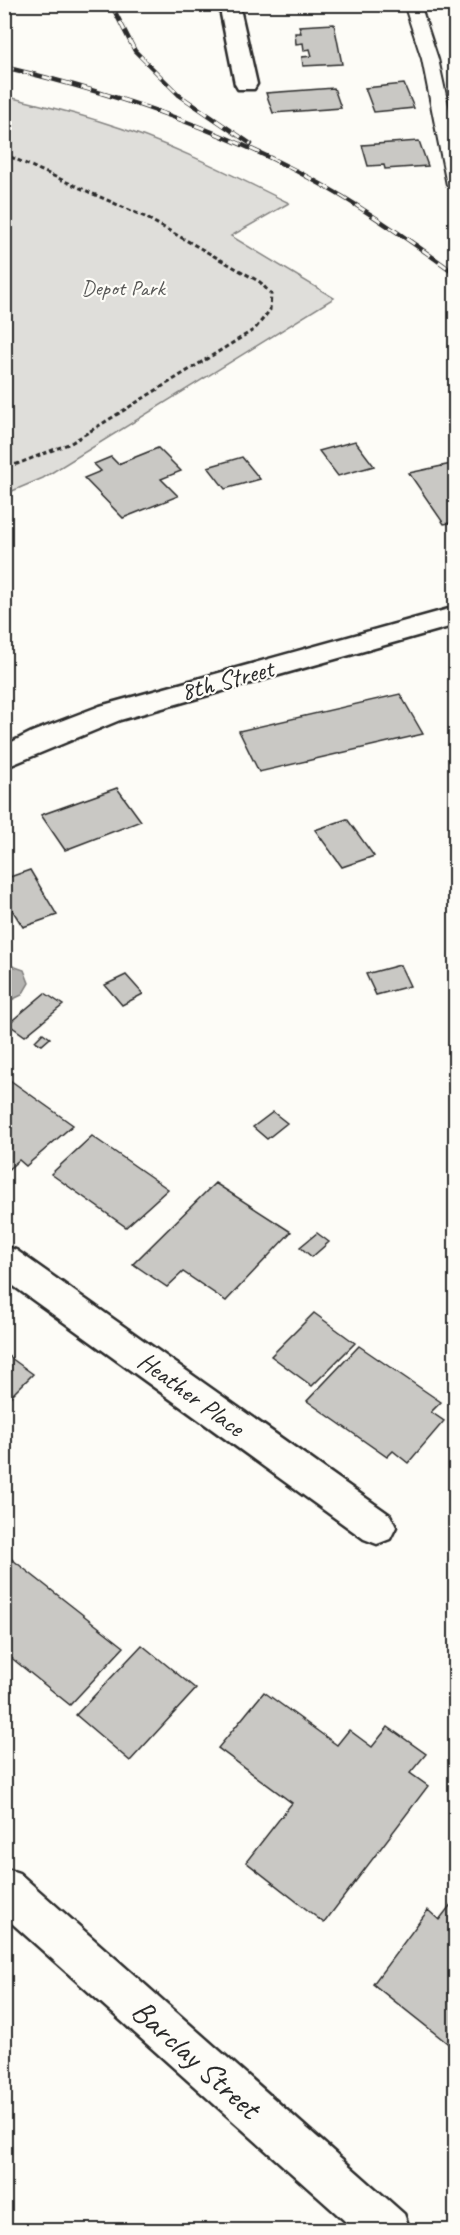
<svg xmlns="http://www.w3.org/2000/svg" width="460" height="2235" font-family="Caveat,sans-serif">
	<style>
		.green { fill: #dfdeda; stroke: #858482; stroke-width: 1.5 }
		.water { fill: #b5b4b1; stroke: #7e7d7b; stroke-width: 1.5 }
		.building { fill: #c9c8c4; stroke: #2b2b2b; stroke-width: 1.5 }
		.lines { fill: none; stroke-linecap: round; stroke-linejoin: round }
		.lane-casing { stroke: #2b2b2b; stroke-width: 4 }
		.street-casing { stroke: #2b2b2b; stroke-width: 5 }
		.path { stroke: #2b2b2b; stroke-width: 3; stroke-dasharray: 4.5 3; stroke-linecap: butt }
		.lane { fill: #fdfcf7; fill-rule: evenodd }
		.street { fill: #fdfcf7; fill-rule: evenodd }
		.rail-casing { stroke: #2b2b2b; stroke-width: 4.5 }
		.rail { stroke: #fdfcf7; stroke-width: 3; stroke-dasharray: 10; stroke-linecap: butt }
		.labels { text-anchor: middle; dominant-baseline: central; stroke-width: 4.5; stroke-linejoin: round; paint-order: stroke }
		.far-park-label { font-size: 22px; fill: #585857; stroke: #fdfcf7 }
		.street-label { font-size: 26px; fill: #2b2b2b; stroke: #fdfcf7 }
		.near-street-label { font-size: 32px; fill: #2b2b2b; stroke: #fdfcf7 }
	</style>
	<rect width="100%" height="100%" fill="#fdfcf7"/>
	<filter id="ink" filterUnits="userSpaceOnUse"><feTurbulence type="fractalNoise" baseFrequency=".0167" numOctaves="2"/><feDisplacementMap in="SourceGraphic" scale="12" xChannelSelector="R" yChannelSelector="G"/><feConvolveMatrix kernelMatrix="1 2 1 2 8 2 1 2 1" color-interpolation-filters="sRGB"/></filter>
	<g filter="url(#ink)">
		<!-- green -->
		<path class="green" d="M5 96C36 104 68 111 99 121 165 141 227 172 289 203L231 236 334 298 43 478 5 494Z"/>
		<!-- water -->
		<path class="water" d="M4 963 24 970 29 983 22 995 5 1003Z"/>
		<!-- building -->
		<path class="building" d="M334 24 342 64 303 66 302 57 312 56 310 49 304 50 303 43 296 44 295 33H301L299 26Z
			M404 84 414 108 374 112 365 88Z
			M334 88 341 108 273 113 266 93Z
			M419 141 428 166 385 169 384 165 368 166 362 145Z
			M355 441 374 466 338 476 319 451Z
			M158 448 181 471 161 479 178 496 123 518 84 478 101 471 94 464 111 457 118 464Z
			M242 457 260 479 225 489 208 467Z
			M456 463V522L444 524 409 473Z
			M400 694 423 734 259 772 239 731Z
			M117 788 141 821 65 850 41 815Z
			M347 819 374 856 342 867 315 830Z
			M30 870 57 915 23 927 4 897V879Z
			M400 965 410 986 376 995 366 974Z
			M126 975 143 994 122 1005 105 985Z
			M45 993 63 1005 25 1036 8 1024Z
			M43 1033 50 1038 42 1045 35 1041Z
			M7 1078 73 1125 26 1166 19 1160 5 1172Z
			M273 1112 287 1123 267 1139 253 1127Z
			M92 1136 168 1189 126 1227 51 1174Z
			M215 1183 291 1232 226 1301 183 1272 167 1287 133 1264Z
			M317 1233 329 1242 312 1257 300 1247Z
			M314 1313 355 1343 312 1386 271 1356Z
			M359 1346 441 1402 431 1412 444 1421 408 1463 393 1451 387 1457 307 1401Z
			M4 1353 33 1374 4 1403Z
			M4 1553 124 1647 70 1705 4 1652Z
			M142 1645 196 1689 130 1761 76 1715Z
			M264 1692 337 1745 349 1730 372 1747 388 1727 426 1754 410 1773 428 1786 324 1923 246 1862 292 1803 218 1748Z
			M456 1898V2050L373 1984 428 1910 439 1920Z"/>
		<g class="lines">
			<!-- lane casing -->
			<g class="lane-casing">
				<path id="lane" d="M404 4H420L438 59 456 141V190L447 185 422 59Z"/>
			</g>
			<!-- street casing -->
			<g class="street-casing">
				<path id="street" d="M219 4H239L257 84 254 89H238L235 84Z
					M456 607V625L120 720 4 768V746L32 732 100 706Z
					M4 1246 16 1250 390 1515 396 1527 390 1539 377 1544 364 1539 4 1279Z
					M4 1868 19 1873 404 2214 410 2230H355L4 1916Z"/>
			</g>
			<!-- path -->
			<path class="path" d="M4 154 145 217 260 282 271 294 270 310 255 329 71 443 17 464 4 465"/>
			<!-- lane -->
			<use href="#lane" class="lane"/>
			<!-- street -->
			<use href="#street" class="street"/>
			<!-- rail casing -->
			<g class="rail-casing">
				<path id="rail" d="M111 4 135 51 179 95 251 144
					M4 67C122 95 238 134 343 197 382 221 419 247 456 274"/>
			</g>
			<!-- rail -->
			<use href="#rail" class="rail"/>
		</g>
	</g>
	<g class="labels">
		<!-- far-park labels -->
		<g class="far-park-label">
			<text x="123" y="288">Depot Park</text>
		</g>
		<!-- street labels -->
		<g class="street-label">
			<text transform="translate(227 680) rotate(-15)">8th Street</text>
			<text transform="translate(191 1394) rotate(36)">Heather Place</text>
		</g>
		<!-- near-street labels -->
		<g class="near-street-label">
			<text transform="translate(196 2059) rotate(42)">Barclay Street</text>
		</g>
	</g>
	<!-- margin -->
	<rect width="460" height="2235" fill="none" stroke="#fdfcf7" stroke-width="24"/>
	<rect x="12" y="12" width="436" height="2211" fill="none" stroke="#2b2b2b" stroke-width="2" filter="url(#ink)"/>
</svg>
